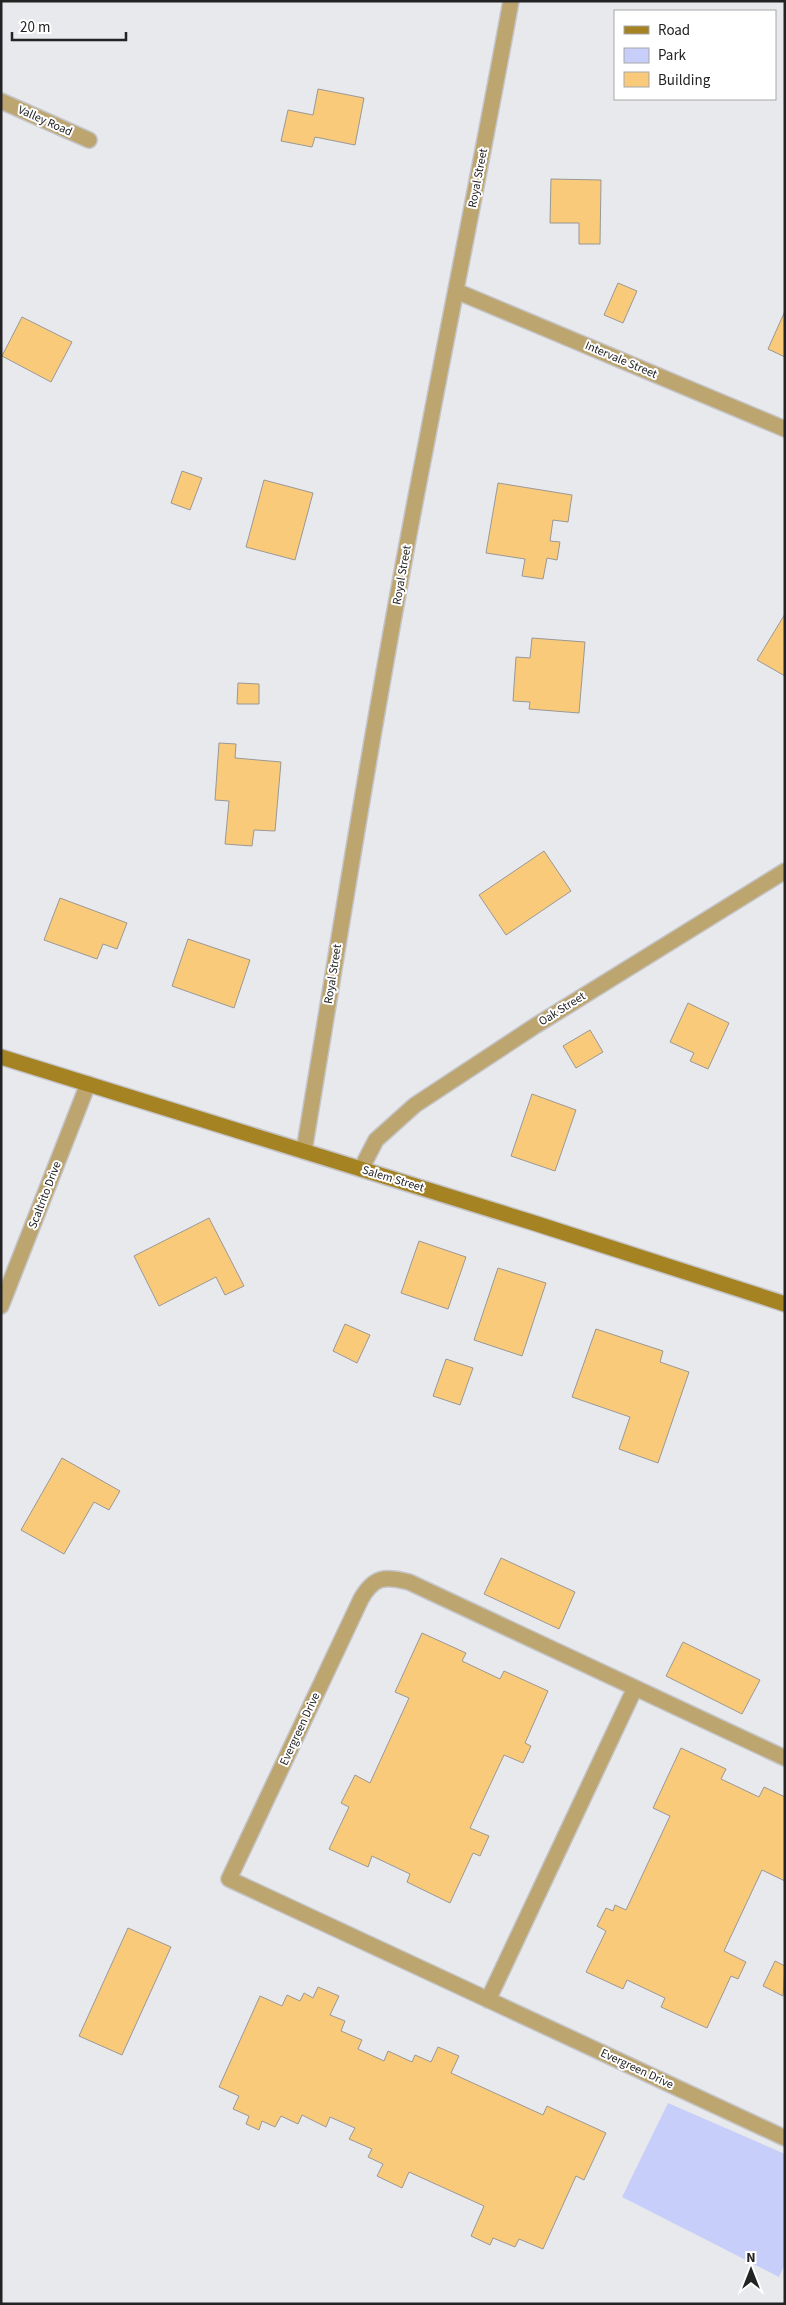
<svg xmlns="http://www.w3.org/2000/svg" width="786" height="2305" font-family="'Source Sans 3',sans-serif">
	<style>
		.green { fill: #c7cefa }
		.building { fill: #faca7b; stroke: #9a9895 }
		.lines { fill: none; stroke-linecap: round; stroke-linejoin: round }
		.street-casing { stroke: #c5c5c9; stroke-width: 18 }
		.secondary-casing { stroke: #c5c5c9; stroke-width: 18 }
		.street { stroke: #bca56f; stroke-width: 15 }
		.secondary { stroke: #a58322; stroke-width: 15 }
		.labels { text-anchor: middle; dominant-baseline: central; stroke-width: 4; stroke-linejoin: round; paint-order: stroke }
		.street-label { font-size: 12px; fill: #232324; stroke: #fff }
	</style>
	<rect width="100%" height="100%" fill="#e8e9ed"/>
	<!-- green -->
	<path class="green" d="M668 2103 785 2154V2264L779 2277 622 2197Z"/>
	<!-- building -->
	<path class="building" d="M318 89 364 98 355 145 315 137 312 147 281 141 288 110 313 115Z
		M551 179 601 180 600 244H579V223H550Z
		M618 283 637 291 623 323 604 315Z
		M785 311V357L768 349Z
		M22 317 72 342 51 382 2 356Z
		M182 471 202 478 190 510 171 503Z
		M264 480 313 493 295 560 246 547Z
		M498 483 572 495 568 522 553 520 550 541 560 542 557 560 547 558 543 579 522 576 525 559 486 553Z
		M785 614V676L757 660Z
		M532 638 585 642 579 713 529 709 530 702 513 701 516 657 530 658Z
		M238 683 259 684V704H237Z
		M219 743 236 744 235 758 281 762 275 831 254 830 252 846 225 844 229 801 215 800Z
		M544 851 571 891 506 935 479 895Z
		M60 898 127 923 117 949 103 944 97 959 44 940Z
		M188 939 250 960 234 1008 172 986Z
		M688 1003 729 1023 708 1069 690 1061 694 1053 670 1042Z
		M590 1030 603 1052 576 1068 563 1046Z
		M532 1094 576 1110 555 1171 511 1156Z
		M209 1218 244 1286 225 1295 216 1277 159 1306 134 1256Z
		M419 1241 466 1257 448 1309 401 1293Z
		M498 1268 546 1283 522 1356 474 1340Z
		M345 1324 370 1335 357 1363 333 1351Z
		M596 1329 663 1351 660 1362 689 1372 658 1463 619 1449 630 1417 572 1397Z
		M446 1359 473 1368 460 1405 433 1396Z
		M62 1458 120 1491 109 1510 94 1502 64 1554 21 1530Z
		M501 1558 575 1592 559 1629 484 1594Z
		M422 1633 466 1653 462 1661 500 1679 504 1671 548 1691 525 1743 531 1746 523 1763 504 1755 470 1828 489 1836 480 1856 473 1853 450 1903 407 1882 410 1874 372 1856 368 1867 329 1849 349 1807 341 1803 355 1775 370 1783 409 1698 395 1692Z
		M683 1642 760 1680 742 1714 666 1676Z
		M681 1748 726 1769 721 1779 759 1797 764 1787 785 1797V1881L762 1870 724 1951 746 1962 738 1979 731 1976 707 2028 661 2007 665 1998 627 1980 623 1989 586 1972 606 1931 597 1926 606 1908 613 1911 615 1905 626 1910 670 1816 653 1808Z
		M128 1928 171 1947 122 2055 79 2036Z
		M775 1961 785 1966 783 1996 763 1986Z
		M318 1987 339 1996 330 2015 345 2021 341 2031 362 2040 358 2049 384 2061 388 2051 412 2062 415 2055 431 2062 438 2047 459 2056 451 2073 543 2115 547 2106 606 2133 584 2180 576 2176 543 2249 519 2239 515 2247 493 2238 490 2245 471 2236 484 2206 409 2172 402 2188 377 2176 383 2164 368 2157 372 2149 349 2139 355 2128 330 2117 326 2127 302 2115 298 2124 281 2116 275 2127 262 2121 259 2130 246 2124 249 2116 233 2109 239 2096 219 2087 260 1996 282 2006 287 1995 300 2001 304 1993 313 1998Z"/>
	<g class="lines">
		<!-- street casing -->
		<g class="street-casing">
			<path id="street" d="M1 101 89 140
				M456 291 785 429
				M304 1151C343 916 380 680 426 445 454 297 484 150 511 1
				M361 1169 376 1140 415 1105 535 1026 785 871
				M1 1306 88 1084
				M785 1758 409 1582C385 1576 374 1576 361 1599L229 1879 785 2138
				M488 2000 635 1688"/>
		</g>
		<!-- secondary casing -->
		<g class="secondary-casing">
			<path id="secondary" d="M1 1057 531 1222 785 1304"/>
		</g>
		<!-- street -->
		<use href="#street" class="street"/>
		<!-- secondary -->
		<use href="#secondary" class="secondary"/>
	</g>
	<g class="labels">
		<!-- street labels -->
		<g class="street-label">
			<text transform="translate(45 121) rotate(24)">Valley Road</text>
			<text transform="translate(478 178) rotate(-79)">Royal Street</text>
			<text transform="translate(621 360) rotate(23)">Intervale Street</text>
			<text transform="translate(402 575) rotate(-80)">Royal Street</text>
			<text transform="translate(333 974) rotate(-81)">Royal Street</text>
			<text transform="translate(562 1009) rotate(-32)">Oak Street</text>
			<text transform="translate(393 1179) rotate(17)">Salem Street</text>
			<text transform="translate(45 1195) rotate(-69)">Scaltrito Drive</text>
			<text transform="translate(300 1729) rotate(-65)">Evergreen Drive</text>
			<text transform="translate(637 2069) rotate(25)">Evergreen Drive</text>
		</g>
	</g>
	<!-- border -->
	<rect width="786" height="2305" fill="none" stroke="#232324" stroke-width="5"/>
	<!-- legend -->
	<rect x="614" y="10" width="162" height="90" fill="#ffffff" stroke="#a7a7a7"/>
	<rect x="624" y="26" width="25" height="8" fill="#a58322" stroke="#a7a7a7"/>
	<text x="658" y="35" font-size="15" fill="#232324">Road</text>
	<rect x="624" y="48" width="25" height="15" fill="#c7cefa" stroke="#a7a7a7"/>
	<text x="658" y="60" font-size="15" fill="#232324">Park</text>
	<rect x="624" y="72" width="25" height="15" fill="#faca7b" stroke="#a7a7a7"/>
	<text x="658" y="85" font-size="15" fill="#232324">Building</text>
	<!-- north arrow -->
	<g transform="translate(751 2270)" stroke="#ffffff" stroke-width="4" paint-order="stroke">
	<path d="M0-4L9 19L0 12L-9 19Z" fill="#232324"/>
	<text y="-8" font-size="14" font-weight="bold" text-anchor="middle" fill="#232324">N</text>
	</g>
	<!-- scale -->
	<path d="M12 32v8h114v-8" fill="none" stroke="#232324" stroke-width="2.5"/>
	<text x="20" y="32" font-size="15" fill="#232324" stroke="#ffffff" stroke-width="4" paint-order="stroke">20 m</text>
</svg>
